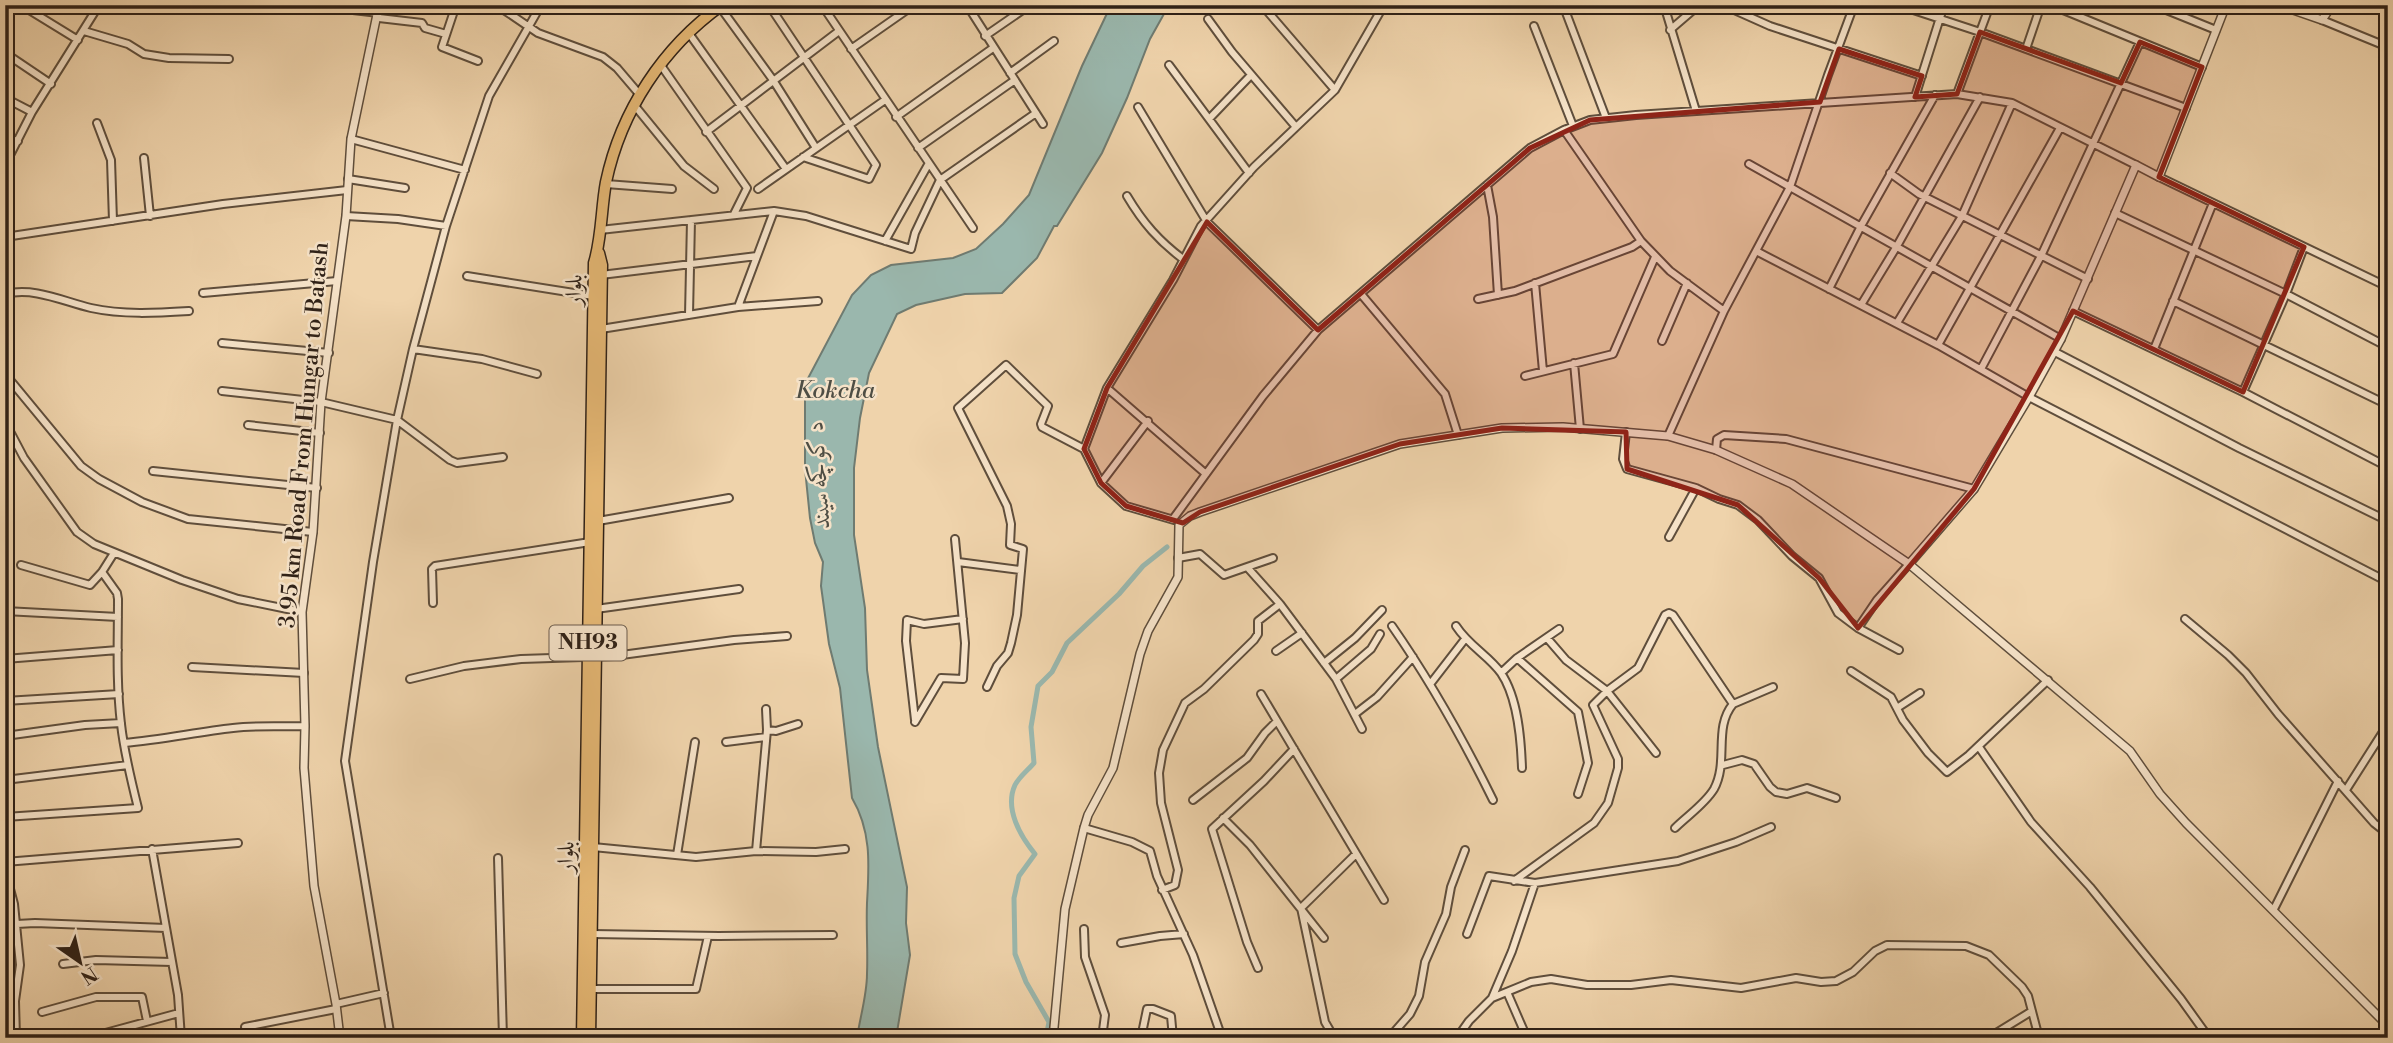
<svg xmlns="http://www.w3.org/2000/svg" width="2393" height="1043" font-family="'Libre Bodoni',Amiri,serif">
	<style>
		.water { fill: #9ab7ad; stroke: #6f7b71; stroke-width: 2 }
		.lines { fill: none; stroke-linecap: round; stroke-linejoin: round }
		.canal { stroke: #9ab7ad; stroke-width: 5 }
		.minor-casing { stroke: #5f4e3c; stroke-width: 10 }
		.tertiary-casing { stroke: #5f4e3c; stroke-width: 10 }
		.primary-casing { stroke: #2f2117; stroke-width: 13 }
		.minor { stroke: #f5e2c8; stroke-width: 6 }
		.tertiary { stroke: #f5e2c8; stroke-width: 7 }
		.primary { stroke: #e8ba76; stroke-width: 10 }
		.marked { fill: #8f2418; fill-opacity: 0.2; stroke: #8f2418; stroke-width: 5; stroke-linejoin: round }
		.labels { text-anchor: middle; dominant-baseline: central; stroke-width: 5; stroke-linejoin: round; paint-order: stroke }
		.shield { fill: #f5e2c8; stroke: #6a5b4c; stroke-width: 2 }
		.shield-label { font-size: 21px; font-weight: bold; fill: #2f2117 }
		.street-label { font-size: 23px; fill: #2f2117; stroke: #f5e2c8 }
		.water-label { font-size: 24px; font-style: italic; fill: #4f4e44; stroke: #f5e2c8 }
	</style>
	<rect width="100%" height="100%" fill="#efd3ab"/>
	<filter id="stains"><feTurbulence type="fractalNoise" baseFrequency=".00286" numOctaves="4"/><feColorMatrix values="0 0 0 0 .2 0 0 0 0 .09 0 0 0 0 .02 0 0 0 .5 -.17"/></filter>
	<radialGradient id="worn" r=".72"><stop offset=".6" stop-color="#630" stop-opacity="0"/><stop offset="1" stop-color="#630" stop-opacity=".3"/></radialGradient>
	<!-- water -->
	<path class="water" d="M1111 5H1169L1150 39 1127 98 1102 153 1057 226H1054L1037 258 1002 293 965 294 916 305 897 314 869 373 860 418 854 468V535L865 608 867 670 878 747 907 887 906 923 910 955 896 1038H857C860 1017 867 995 867 974 868 950 866 927 867 903 869 866 872 832 852 798L840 688 829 644 821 586 823 562 815 543 810 518 805 469V384L852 295 871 275 891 265 953 258 976 249 1003 224 1029 195 1082 66Z"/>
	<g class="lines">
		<!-- canal -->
		<path class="canal" d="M1046 1038 1049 1022 1026 982 1015 954 1014 898 1019 876 1035 854C1021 837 1004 809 1015 785 1019 777 1028 770 1034 763L1031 727 1038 686 1052 672 1067 643 1119 594 1143 566 1167 547"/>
		<!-- minor casing -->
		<g class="minor-casing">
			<path id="minor" d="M21 5 78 40
				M309 5 379 13
				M456 5 442 47 478 61
				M490 5 504 10 538 33 603 57 617 68 640 95
				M769 5 876 165 869 179 803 157
				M822 5 973 228
				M967 5 1043 124
				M1262 5 1335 90
				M1664 5 1696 111
				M1723 5 1770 26 1922 76
				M1898 5 1980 32 2186 108
				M2051 5 2202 67
				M2154 5 2216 30
				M720 7 773 80 816 148
				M1565 10 1606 118
				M379 18 422 23 425 28 446 34
				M1208 19 1232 52 1296 127
				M2322 20 2388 47
				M1534 26 1573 126
				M1670 30 1699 5
				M84 31 128 44 144 54 169 58 229 59
				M688 32 786 169
				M985 36 1030 5
				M851 49 914 5
				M2026 49 2041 5
				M5 53 51 84
				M660 64 747 188 734 214
				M1169 65 1249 173
				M1010 73 1054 41
				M1957 94 1990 5
				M1915 97 1944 5
				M5 98 32 112
				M635 106 684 166 714 189
				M1138 107 1207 222 1318 330
				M896 117 993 48
				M1209 119 1251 75
				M97 123 111 160 113 221
				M1564 130 1641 241 1670 271 1724 311
				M706 132 839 31
				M5 137 18 141
				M351 139 465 170
				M918 148 1015 80
				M144 158 150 216
				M1749 164 2061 339
				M5 165 32 112 99 5
				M1890 173 1919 194 2088 279
				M2159 177 2388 287
				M348 179 405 188
				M606 184 672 189
				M1487 185 1493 217 1498 295
				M758 189 885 100
				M1127 196C1143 223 1159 241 1183 259
				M2115 213 2286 294 2388 347
				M346 216 398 219 446 226
				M600 230 774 211 806 216 911 249 915 233 940 180 1036 113
				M5 237 223 204 347 190
				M885 241 929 163
				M1756 251 1938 345 2029 397 2388 582
				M601 275 757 256
				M467 276 593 296
				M1535 283 1543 371
				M1829 289 1861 226 1935 95
				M203 293 337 281
				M5 294C35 287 62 301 91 308 123 315 156 313 189 311
				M1361 294 1445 394 1458 435
				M1478 299 1515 291 1632 247 1641 241
				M2173 301 2388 405
				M1861 305 1897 246 1980 97
				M738 307 774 211
				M2073 311 2243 392 2388 467
				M689 315 691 220
				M1897 323 1962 216 2012 103
				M5 325H9
				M601 329 738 307 818 301
				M1662 341 1687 283
				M222 343 329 353
				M1938 345 2060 128
				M413 349 482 359 537 374
				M2154 349 2213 203
				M2055 352 2239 448 2388 521
				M1574 363 1580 429
				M1981 369 2041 256 2140 42
				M5 374 81 466 99 479 142 502 188 519 313 532
				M1525 376 1613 354 1655 257
				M1107 388 1206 474
				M222 391 321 402 397 420 450 460 457 463 503 457
				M2243 392 2286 294 2304 247
				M5 422 24 458 77 532 94 544 182 580 238 599 302 612
				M248 425 320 433
				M1626 432 1623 459 1627 469 1696 488 1719 499 1738 505 1758 520 1792 556 1819 578 1838 613 1858 628 1899 650
				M1668 436 1724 311 1790 187 1828 75 1854 5
				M1716 450 1717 439 1724 435 1786 439 1974 489
				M153 471 317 488
				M1101 483 1148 421
				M1173 519 1263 396 1318 330 1530 148 1564 130 1590 120 1636 115 1957 94 2012 103 2136 165
				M1174 520 1126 506 1101 483 1084 449 1107 388 1173 280 1201 226 1254 167 1335 90 1384 5
				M598 521 729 498
				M1669 537 1696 488
				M958 562 1020 570
				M21 565 90 585 102 572 114 553
				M1247 567 1273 558
				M2382 579 2388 569
				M433 603 432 569 435 566 590 542
				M1280 604 1336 679 1362 729
				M596 609 739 589
				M5 611 118 617
				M2185 619 2228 655 2246 673 2278 714 2374 823 2388 834
				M1392 626C1431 682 1463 739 1493 800
				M1456 626C1469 646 1489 656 1501 673 1518 698 1521 739 1522 768
				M1858 628 1877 600 1909 564
				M1547 638 1566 660 1607 691 1656 753
				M1276 651 1302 633
				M1517 658 1578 712 1588 763 1578 794
				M5 659 118 650
				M1324 663 1355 638 1382 610
				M192 667 304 673
				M1851 671 1891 697 1903 720 1928 753 1947 772 1969 755 2048 680
				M1501 673 1517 658 1559 629
				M410 679 464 666 521 659 614 656 734 640 787 636
				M1336 679 1371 649 1380 634
				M1431 683 1465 639
				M987 687 997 666 1008 653 1011 643 1017 615 1023 549 1010 545 1011 524 1007 506 958 408 1006 365 1048 406 1041 424 1042 427 1084 449
				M1261 694 1384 900
				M5 701 119 694
				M1897 708 1920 693
				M1355 714 1377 697 1413 657
				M915 720 906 641 907 620 924 624 963 619
				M915 722 941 678 963 679 965 643 955 539
				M767 730 776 731 798 724
				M5 736 85 725 121 723
				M726 742 766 737
				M124 743C161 740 197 732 233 728 258 725 281 727 305 726
				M1979 747 2031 822 2090 887 2181 999 2209 1038
				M1723 765 1742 760 1754 764 1770 787 1776 792 1787 794 1807 788 1836 798
				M5 780 128 765
				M2346 790 2388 724
				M1193 800 1247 758 1265 733 1277 721
				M5 817 138 808C131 780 124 752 121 724 116 682 118 641 118 599L117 593 102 572
				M1223 818 1250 845 1324 938
				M1084 828 1132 842 1150 851 1157 876 1193 955 1222 1038
				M1675 828C1687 816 1705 804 1714 789 1729 761 1713 728 1733 704L1773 687
				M593 847 696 857 756 851 816 852 845 849
				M152 849 178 995 181 1038
				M756 851 767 730 766 709
				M677 855 695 742
				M498 858 503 1038
				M5 862 238 843
				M5 870 14 904 20 965 15 1001 16 1038
				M1514 881 1594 823 1608 803 1618 768V759L1593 705 1607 691 1638 668 1665 615 1669 613 1673 615 1733 704
				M1162 890 1175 885 1178 870 1161 803 1159 773 1163 750 1185 703 1204 689 1254 640 1258 634V621L1280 604 1247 567 1224 575 1200 554 1178 558
				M2274 909 2338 781
				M17 924 35 923 166 928
				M1084 929 1085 957 1105 1015 1102 1038
				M592 934 719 936 833 935
				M1467 934 1489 876 1535 883 1678 861 1736 842 1771 827
				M1121 943 1160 936 1184 934
				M63 964 96 960 172 962
				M1258 968 1247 942 1212 829 1264 781 1294 749
				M590 989H696L708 936
				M1507 992 1527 1038
				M1492 998 1512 951 1535 883
				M336 1004 384 993
				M42 1012 96 997H142L147 1021
				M245 1027 336 1009
				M1053 1036 1069 1038
				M87 1038 179 1013
				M391 1038 345 761 373 562 397 420 413 349 446 226 489 96 541 5
				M717 1038 786 1034
				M995 1038 996 1033
				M1141 1038 1147 1009H1153L1171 1016 1173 1038
				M1259 1038 1260 1037
				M1339 1038 1332 1034 1325 1022 1301 908 1356 854
				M1389 1038 1410 1014 1419 996 1425 962 1446 914 1451 887 1465 850
				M1457 1038 1469 1021 1492 998 1531 982 1551 979 1587 985H1631L1671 980 1741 988 1796 978 1821 982 1836 981 1853 972 1875 951 1887 945 1966 946 1989 955 2022 987 2028 996 2039 1038
				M1988 1038 2032 1011"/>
		</g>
		<!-- tertiary casing -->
		<g class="tertiary-casing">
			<path id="tertiary" d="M2279 5 2322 20 2332 5
				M1909 564 1974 489 2029 397 2061 339 2136 165 2159 177 2226 5
				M340 1038 336 1004 314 886 304 768 305 726 302 612 313 532 321 402 346 216 351 139 379 5
				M1053 1038 1065 909 1084 828 1088 815 1113 768 1140 654 1148 631 1178 577 1179 525 1190 516 1200 512 1400 444 1502 428 1563 427 1668 436 1716 450 1792 484 1909 564 2130 751 2160 794 2186 823 2388 1026"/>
		</g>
		<!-- primary casing -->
		<g class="primary-casing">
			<path id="primary" d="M582 1038 594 263C602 237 601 209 606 182 621 111 663 47 722 5
				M590 1038 602 265 599 253"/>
		</g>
		<!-- minor -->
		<use href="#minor" class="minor"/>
		<!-- tertiary -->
		<use href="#tertiary" class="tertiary"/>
		<!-- primary -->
		<use href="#primary" class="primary"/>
	</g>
	<!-- marked area -->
	<path class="marked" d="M1980 32 2121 83 2140 42 2202 67 2159 177 2304 247 2243 392 2073 311 1974 489 1858 628 1819 578 1738 505 1627 469 1626 432 1502 428 1400 444 1200 512 1183 523 1126 506 1101 483 1084 449 1107 388 1207 222 1318 330 1530 148 1590 120 1820 102 1839 49 1922 76 1915 97 1957 94Z"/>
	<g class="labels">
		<!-- shield labels -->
		<rect class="shield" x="549.5" y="625.5" width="77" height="35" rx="5"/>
		<g class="shield-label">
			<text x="588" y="643">NH93</text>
		</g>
		<!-- street labels -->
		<g class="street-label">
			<text transform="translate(574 290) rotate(-88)">بلوار</text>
			<text transform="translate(304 435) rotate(-85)">3.95 km Road From Hungar to Batash</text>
			<text transform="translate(566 857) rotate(-88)">بلوار</text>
		</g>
		<!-- water labels -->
		<g class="water-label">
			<text x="835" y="391">Kokcha</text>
			<text transform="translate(819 475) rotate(-94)">د کوکچه سیند</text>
		</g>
	</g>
	<!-- margin -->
	<rect width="2393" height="1043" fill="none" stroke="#efd3ab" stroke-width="28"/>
	<rect x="7" y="7" width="2379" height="1029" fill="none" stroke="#2f2117" stroke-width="3.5"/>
	<rect x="14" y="14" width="2365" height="1015" fill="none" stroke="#2f2117" stroke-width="2"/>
	<!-- north arrow -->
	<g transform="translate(80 962) rotate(146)" stroke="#f5e2c8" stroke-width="5" paint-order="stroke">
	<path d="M0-5L12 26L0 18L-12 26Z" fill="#2f2117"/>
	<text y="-10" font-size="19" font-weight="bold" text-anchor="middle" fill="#2f2117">N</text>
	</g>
	<rect width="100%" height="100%" filter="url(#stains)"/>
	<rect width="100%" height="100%" fill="url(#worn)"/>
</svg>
